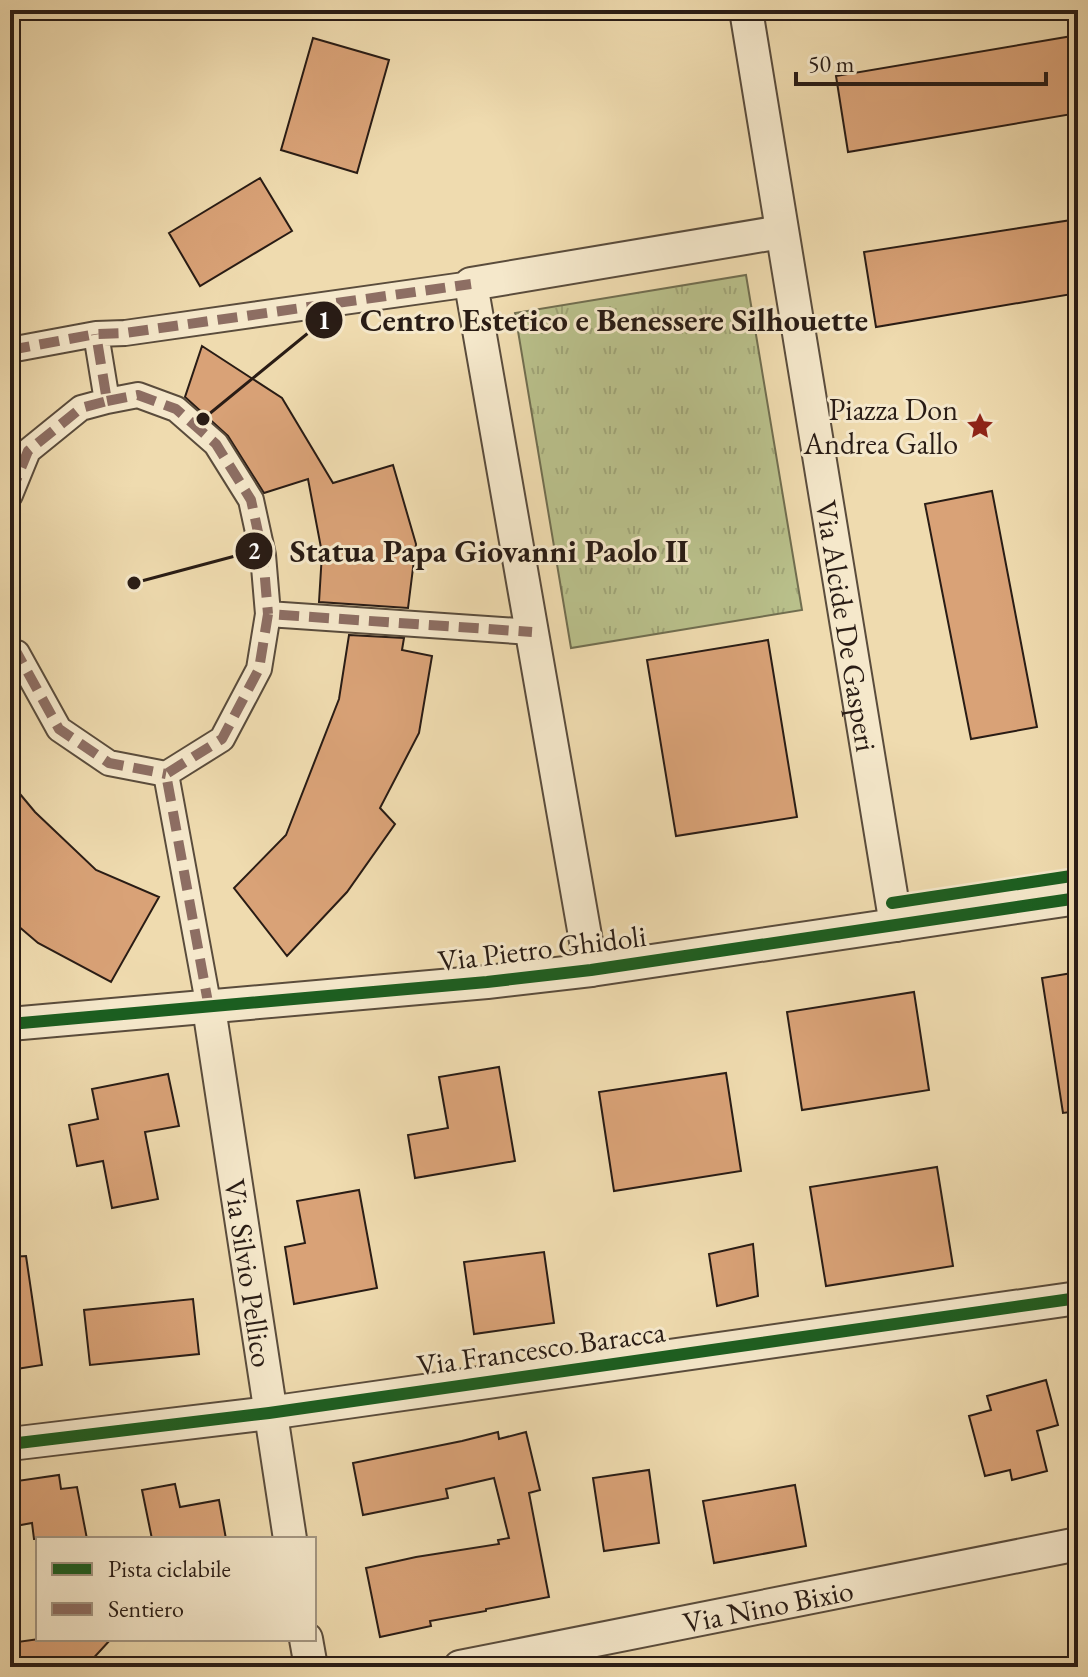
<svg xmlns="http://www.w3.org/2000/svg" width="1088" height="1677" font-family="'EB Garamond',serif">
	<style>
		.grass { fill: url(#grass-tufts); stroke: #716e50; stroke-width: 2 }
		.building { fill: #d9a277; stroke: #291c15; stroke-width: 2 }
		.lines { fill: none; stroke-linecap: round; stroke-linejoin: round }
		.pedestrian-casing { stroke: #5a4c3c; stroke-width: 28 }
		.minor-casing { stroke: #5a4c3c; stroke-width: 36 }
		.pedestrian { stroke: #f5e8cb; stroke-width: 24 }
		.minor { stroke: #f5e8cb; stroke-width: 32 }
		.quiet { stroke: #8d6e63; stroke-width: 10; stroke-dasharray: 20 10; stroke-linecap: butt }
		.cycleway-casing { stroke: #f5e8cb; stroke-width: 17 }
		.cycleway { stroke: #1b5e20; stroke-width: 12 }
		.labels { text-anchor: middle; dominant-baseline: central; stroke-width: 6; stroke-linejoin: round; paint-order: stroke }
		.poi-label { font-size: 30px; fill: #291c15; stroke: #f5e8cb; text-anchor: end }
		.street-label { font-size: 30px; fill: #291c15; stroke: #f5e8cb }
		.leader { fill: none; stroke: #291c15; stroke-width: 3 }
		.callout-dot { fill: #291c15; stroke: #f5e8cb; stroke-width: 3 }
		.mark-label { font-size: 24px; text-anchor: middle; font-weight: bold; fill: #fff }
		.callout-label { font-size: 32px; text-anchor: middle; font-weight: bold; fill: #291c15; stroke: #f5e8cb; stroke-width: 6; stroke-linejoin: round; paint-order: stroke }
	</style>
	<defs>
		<pattern id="grass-tufts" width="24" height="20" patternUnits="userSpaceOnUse" patternTransform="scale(2)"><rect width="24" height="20" fill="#b9c08b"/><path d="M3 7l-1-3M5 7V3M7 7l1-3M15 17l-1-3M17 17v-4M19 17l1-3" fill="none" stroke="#9fa477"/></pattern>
	</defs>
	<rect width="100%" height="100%" fill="#efdbaf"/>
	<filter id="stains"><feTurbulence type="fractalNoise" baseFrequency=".0025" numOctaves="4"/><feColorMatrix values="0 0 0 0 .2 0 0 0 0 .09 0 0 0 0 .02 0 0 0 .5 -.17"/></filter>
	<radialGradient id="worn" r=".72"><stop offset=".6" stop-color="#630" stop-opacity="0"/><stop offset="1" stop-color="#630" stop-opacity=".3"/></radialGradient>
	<!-- grass -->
	<path class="grass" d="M746 275 802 610 571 648 515 313Z"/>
	<!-- building -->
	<path class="building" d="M1078 35V113L848 152 836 76Z
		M313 38 389 60 357 173 281 150Z
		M260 178 292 231 200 286 169 233Z
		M1078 219V293L876 327 864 252Z
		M202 346 282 398 333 483 393 465 416 544 408 608 319 602 322 553 308 479 264 493 228 436 185 397Z
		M992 491 1037 727 971 739 925 504Z
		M349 635 404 638 402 650 432 656 419 733 380 808 395 824 347 892 287 956 234 888 286 835 339 699Z
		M768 640 797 817 676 836 647 660Z
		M10 782 35 812 96 870 159 897 111 982 38 943 10 919Z
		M1078 972V1111L1063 1113 1042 978Z
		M914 992 929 1090 802 1110 787 1012Z
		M499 1067 515 1161 415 1178 408 1135 448 1128 439 1077Z
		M726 1073 741 1171 614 1191 599 1092Z
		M168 1074 179 1126 145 1132 158 1199 112 1208 103 1161 77 1166 69 1125 98 1119 92 1089Z
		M937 1167 953 1266 826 1286 810 1187Z
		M359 1190 377 1288 294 1304 285 1247 305 1243 297 1201Z
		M753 1244 758 1296 717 1306 709 1254Z
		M544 1252 554 1323 474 1334 464 1262Z
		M26 1256 42 1365 10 1370V1257Z
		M193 1299 199 1354 90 1365 84 1310Z
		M1046 1380 1058 1425 1037 1431 1047 1471 1012 1480 1010 1470 985 1476 969 1416 991 1410 987 1396Z
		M498 1432 499 1439 526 1432 540 1490 529 1493 549 1597 486 1609V1611L430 1621 431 1626 380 1637 366 1568 416 1557 499 1544 498 1540 509 1538 494 1478 446 1489 448 1498 363 1515 353 1463 462 1441Z
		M649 1470 659 1543 604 1551 593 1478Z
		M59 1475 61 1489 77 1487 87 1539H34L32 1523 10 1527V1482Z
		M175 1484 180 1507 219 1500 226 1539H152L142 1490Z
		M795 1485 806 1546 714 1563 703 1501Z
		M39 1639H111L89 1663 68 1667H10V1643Z"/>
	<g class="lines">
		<!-- pedestrian casing -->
		<g class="pedestrian-casing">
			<path id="pedestrian" d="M10 350 96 334 125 333 471 284
				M107 401 138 395 176 409 216 444 251 500 263 555 268 614
				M10 495 28 451 81 408 107 401 96 334
				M10 657 17 653 59 729 109 763 166 774
				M209 1008 166 774 222 739 259 669 268 614 532 632"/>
		</g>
		<!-- minor casing -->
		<g class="minor-casing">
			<g id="minor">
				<path id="s1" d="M746 10 896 925"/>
				<path d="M591 970 471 284 781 232"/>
				<path id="s2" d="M209 1008 290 1539"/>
				<path d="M10 1024 487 982 591 970 1078 898"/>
				<path d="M10 1444 269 1413 1078 1298"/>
				<path d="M306 1639 311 1667"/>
				<path id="s3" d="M460 1667 1078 1544"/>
			</g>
		</g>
		<!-- pedestrian -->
		<use href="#pedestrian" class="pedestrian"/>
		<!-- minor -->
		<use href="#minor" class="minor"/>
		<!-- quiet -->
		<path class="quiet" d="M10 350 96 334 125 333 471 284
			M107 401 138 395 176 409 216 444 251 500 263 555 268 614
			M10 495 28 451 81 408 107 401 96 334
			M10 630 17 653
			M10 657 17 653 59 729 109 763 166 774
			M209 1008 166 774 222 739 259 669 268 614 532 632"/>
		<!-- cycleway casing -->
		<g class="cycleway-casing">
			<path id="cycleway" d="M892 903 1078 875
				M10 1024 487 982 591 970 1078 898
				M10 1444 269 1413 1078 1298"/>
		</g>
		<!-- cycleway -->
		<use href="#cycleway" class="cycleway"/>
	</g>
	<!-- icons -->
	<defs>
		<g id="sight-bare" transform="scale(2.16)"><path d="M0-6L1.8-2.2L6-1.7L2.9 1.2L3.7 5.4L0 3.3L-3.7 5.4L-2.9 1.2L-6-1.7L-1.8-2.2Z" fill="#8f2418" stroke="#f5e8cb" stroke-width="2.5" paint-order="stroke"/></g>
	</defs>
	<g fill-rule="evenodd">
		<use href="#sight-bare" x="980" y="426"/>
	</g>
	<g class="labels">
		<!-- poi labels -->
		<g class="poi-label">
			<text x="958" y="409">Piazza Don<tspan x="958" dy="34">Andrea Gallo</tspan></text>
		</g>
		<!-- street labels -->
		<g class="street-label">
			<text stroke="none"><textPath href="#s1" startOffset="624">Via Alcide De Gasperi</textPath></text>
			<text transform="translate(542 948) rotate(-7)">Via Pietro Ghidoli</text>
			<text stroke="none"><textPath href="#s2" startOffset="268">Via Silvio Pellico</textPath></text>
			<text transform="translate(541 1348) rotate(-8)">Via Francesco Baracca</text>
			<text stroke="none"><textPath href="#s3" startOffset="314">Via Nino Bixio</textPath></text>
		</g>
	</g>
	<!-- callouts -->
	<path class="leader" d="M203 419L324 320M134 583L254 551"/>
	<g class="callout-dot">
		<circle cx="203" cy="419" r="8"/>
		<circle cx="134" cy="583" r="8"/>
		<circle cx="324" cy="320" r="20"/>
		<circle cx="254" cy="551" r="20"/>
	</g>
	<g class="mark-label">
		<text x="324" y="329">1</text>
		<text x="254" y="559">2</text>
	</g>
	<g class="callout-label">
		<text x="614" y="331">Centro Estetico e Benessere Silhouette</text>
		<text x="489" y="562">Statua Papa Giovanni Paolo II</text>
	</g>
	<!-- margin -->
	<rect width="1088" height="1677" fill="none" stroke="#efdbaf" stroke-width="40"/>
	<rect x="12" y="12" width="1064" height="1653" fill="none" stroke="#291c15" stroke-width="4"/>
	<rect x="20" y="20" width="1048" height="1637" fill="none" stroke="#291c15" stroke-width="2"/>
	<!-- legend -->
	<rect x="36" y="1537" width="280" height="104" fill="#f5e8cb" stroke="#a39682" stroke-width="2"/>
	<rect x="52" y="1563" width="40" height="12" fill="#1b5e20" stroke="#a39682" stroke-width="2"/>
	<text x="108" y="1577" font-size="24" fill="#291c15">Pista ciclabile</text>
	<rect x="52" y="1603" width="40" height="12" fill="#8d6e63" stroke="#a39682" stroke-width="2"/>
	<text x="108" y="1617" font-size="24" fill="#291c15">Sentiero</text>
	<!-- scale -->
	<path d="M796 72v12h250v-12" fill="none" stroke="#291c15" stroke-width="4"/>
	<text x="808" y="72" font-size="24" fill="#291c15" stroke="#f5e8cb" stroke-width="6" paint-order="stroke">50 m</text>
	<rect width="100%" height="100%" filter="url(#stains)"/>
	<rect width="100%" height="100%" fill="url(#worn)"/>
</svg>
